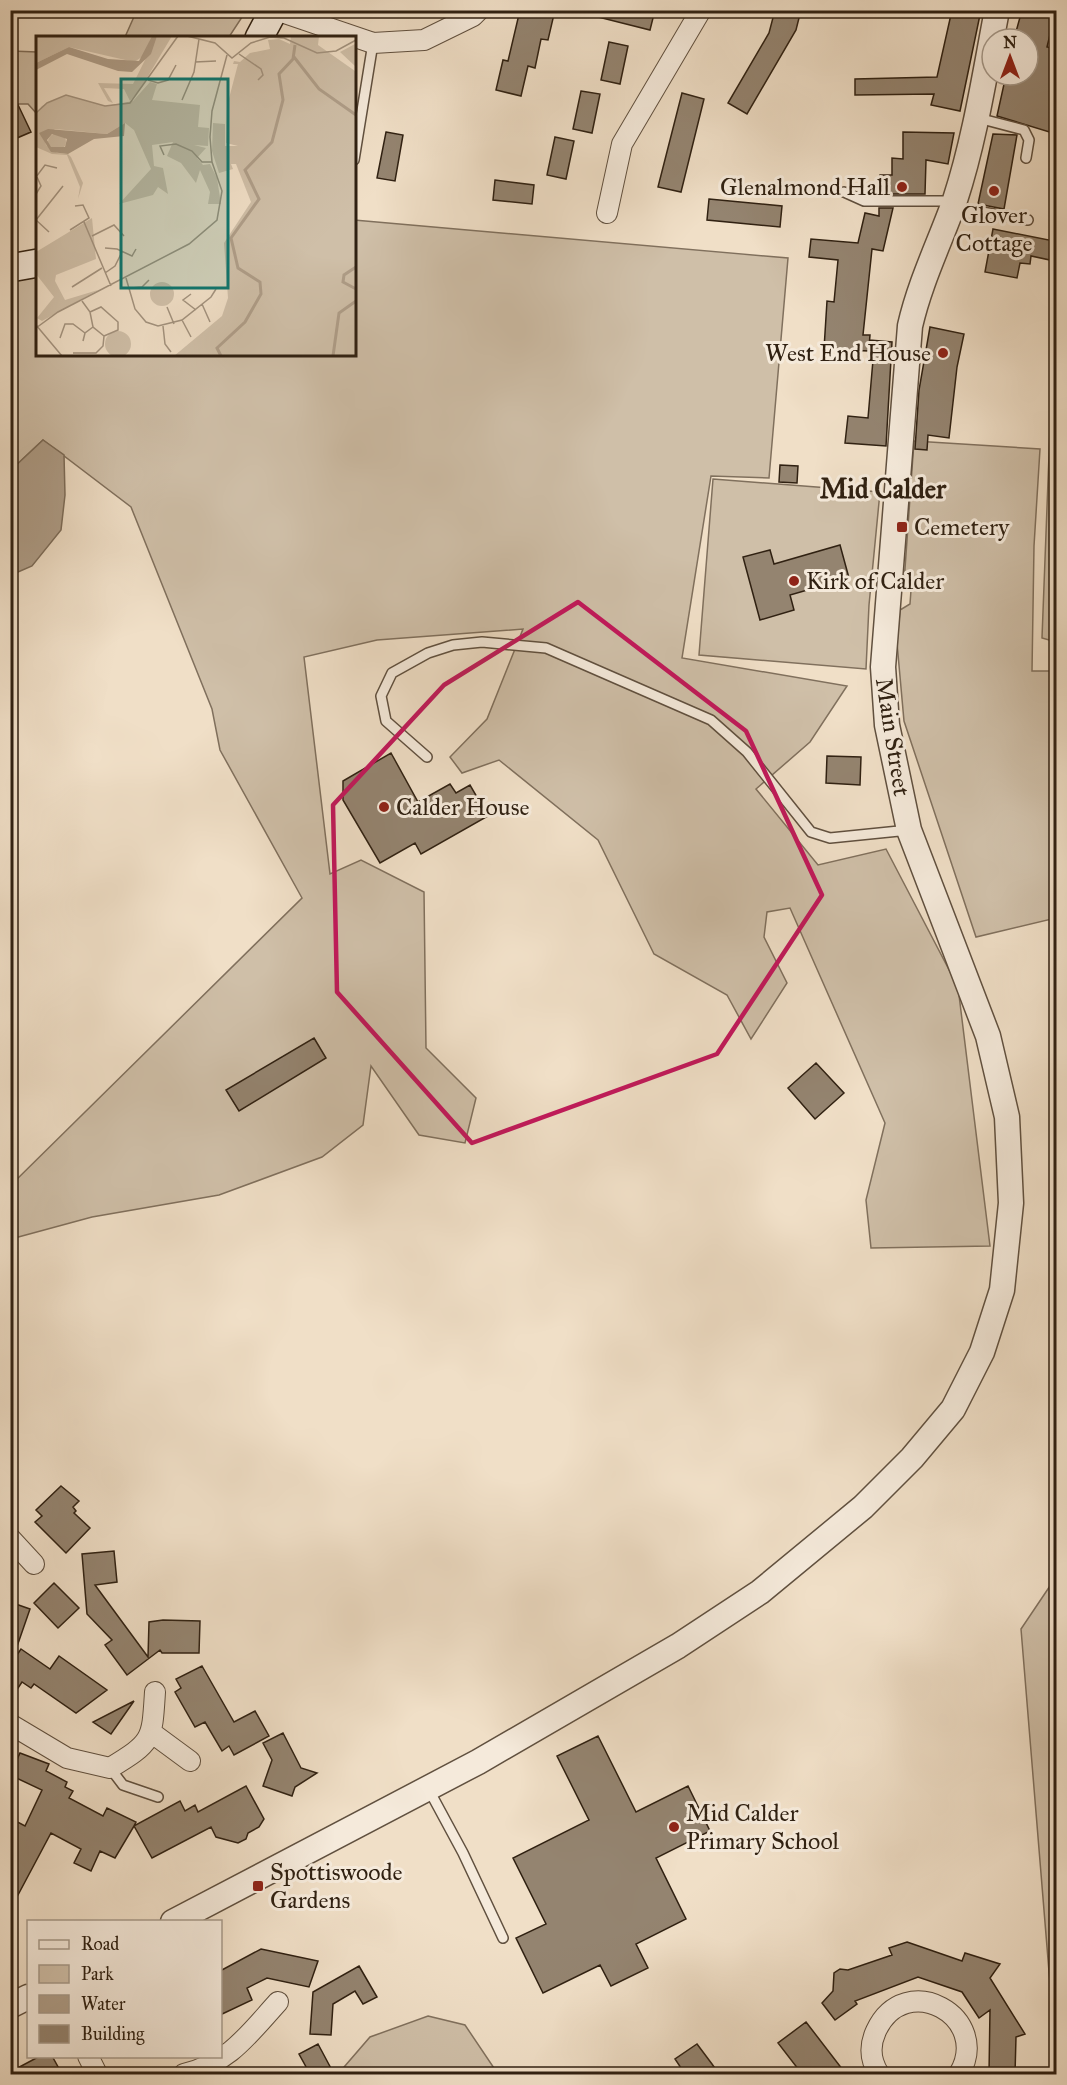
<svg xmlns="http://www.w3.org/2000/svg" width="1067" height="2085" font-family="'IM FELL Great Primer',serif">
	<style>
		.green { fill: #cfbfa8; stroke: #80705d; stroke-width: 1.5 }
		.water { fill: #af9e89; stroke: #7c6c59; stroke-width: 1.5 }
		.building { fill: #948470; stroke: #302112; stroke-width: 1.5 }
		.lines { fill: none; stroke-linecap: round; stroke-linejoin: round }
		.service-casing { stroke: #60503f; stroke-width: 12 }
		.minor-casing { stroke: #60503f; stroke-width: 22 }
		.tertiary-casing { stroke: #60503f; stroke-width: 27 }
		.secondary-casing { stroke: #302112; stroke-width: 30 }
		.service { stroke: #f5eadb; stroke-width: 9 }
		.minor { stroke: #f5eadb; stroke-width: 20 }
		.tertiary { stroke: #f5eadb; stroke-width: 24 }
		.secondary { stroke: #f5eadb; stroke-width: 27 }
		.marked { fill: none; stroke: #c2185b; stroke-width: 4.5; stroke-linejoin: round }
		.poi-dot { fill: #8f2418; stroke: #f5eadb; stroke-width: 2 }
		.labels { text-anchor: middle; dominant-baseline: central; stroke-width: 6; stroke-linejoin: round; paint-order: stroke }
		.poi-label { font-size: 24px; fill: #302112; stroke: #f5eadb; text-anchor: start }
		.street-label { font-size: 24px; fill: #302112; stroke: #f5eadb }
		.quarter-label { font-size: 27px; font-weight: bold; fill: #302112; stroke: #f5eadb }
		.inset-river { fill: none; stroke: #af9e89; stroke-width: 3 }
		.inset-road { fill: none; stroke: #a3937f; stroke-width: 1.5 }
		.view { fill: #0f766e; fill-opacity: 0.15; stroke: #0f766e; stroke-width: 3 }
		.inset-edge { fill: none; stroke: #302112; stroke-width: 3 }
	</style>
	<rect width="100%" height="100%" fill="#f0dfc7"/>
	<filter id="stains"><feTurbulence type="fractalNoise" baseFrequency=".00333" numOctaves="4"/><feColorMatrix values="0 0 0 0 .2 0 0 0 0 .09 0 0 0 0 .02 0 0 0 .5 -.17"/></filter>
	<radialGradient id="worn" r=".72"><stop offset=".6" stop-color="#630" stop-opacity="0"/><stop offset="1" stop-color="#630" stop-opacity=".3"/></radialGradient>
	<!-- green -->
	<path class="green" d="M137 10H246V11L229 37H125Z
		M11 51 37 52V114L28 104H11Z
		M354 220 788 258 769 478 711 476 682 658 847 686 810 742 756 789 818 865 886 849 958 987 990 1246 871 1248 866 1200 885 1123 790 908 767 912 764 937 787 983 751 1039 727 995 654 954 598 840 499 760 462 773 450 757 487 719 523 629 377 640 304 657 330 874 361 860 424 892 426 1048 476 1098 465 1143 419 1135 371 1066 363 1125 322 1157 219 1195 92 1217 11 1239V1185L302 898 220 750 212 709 131 507 43 440 11 470V268L37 263 38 354H354Z
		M1056 272V642L1042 638Z
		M914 441 1040 449 1034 546 1032 671H1056V918L976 937 904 721 897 643 900 610 910 604 911 590 904 583Z
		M713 479 880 492 869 605 866 669 699 655Z
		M1056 1577V2057L1021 1629Z
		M428 2016 465 2025 498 2074H338L370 2037Z"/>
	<!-- water -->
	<path class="water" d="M43 440 64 455 65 495 61 530 32 566 11 575V470Z"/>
	<!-- building -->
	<path class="building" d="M520 10H555L548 40 541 39 535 68 528 66 521 96 496 90 503 60 508 61Z
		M599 10H655L650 30 598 17Z
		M775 10H801L796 30 747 114 728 103 769 33Z
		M952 10H981L960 111 931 105 934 94 855 95V79L937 77Z
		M1022 10H1056L1047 47 1056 49 1052 76 1056 77V134L997 116 1006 75H1028V39H1014Z
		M609 42 628 46 620 84 601 80Z
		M10 88 31 132 10 141Z
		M581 91 600 94 592 133 573 129Z
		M682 93 704 99 681 192 658 187Z
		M386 132 403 135 395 181 377 178Z
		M903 132 954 133 948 164 926 160 925 194H879L880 175H892V158L903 159Z
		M993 134 1017 135 1004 209 978 204Z
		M555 137 574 141 566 179 547 175Z
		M495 180 534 185 532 204 493 200Z
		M709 199 782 206 780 227 707 220Z
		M879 208H893L883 251 872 249 863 335H870L869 347 870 340 892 342 886 446 845 443 848 416 868 418 873 360H868L869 351 824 349 827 301 834 302 838 260 809 257 811 239 858 243 865 213 879 216Z
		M993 229 1054 241 1050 260 1031 256 1030 264 1020 263 1017 278 985 272Z
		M930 327 964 334 957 367 949 438 928 435 927 450 915 449 919 390Z
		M780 465 798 466 797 483 779 482Z
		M840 545 849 578 790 595 794 610 760 620 743 557 770 550 774 564Z
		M391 753 418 802 450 784 456 793 470 785 488 816 421 854 415 843 380 863 343 800V781Z
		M827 756 861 757 860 785 826 783Z
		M314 1038 326 1058 239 1111 226 1090Z
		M816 1063 844 1093 815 1119 788 1088Z
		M61 1486 79 1501 73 1507 76 1511 74 1513 90 1528 66 1553 35 1522 42 1516 36 1510Z
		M114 1551 117 1582 95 1585 148 1657 149 1622 163 1620 200 1621 199 1653H162L160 1650 127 1675 105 1645 112 1640 87 1614 82 1554Z
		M54 1583 79 1608 58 1628 34 1603Z
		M10 1602 30 1609 13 1658H10Z
		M21 1649 50 1669 59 1656 107 1690 76 1713 34 1684 31 1688 22 1682 10 1700V1665Z
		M202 1666 234 1722 255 1711 269 1736 234 1755 229 1746 222 1751 205 1722 195 1727 175 1692 181 1688 176 1679Z
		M134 1701 111 1734 93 1722Z
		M283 1733 301 1768 317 1773 295 1787 292 1796 263 1786 272 1760 263 1743Z
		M598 1736 636 1812 688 1786 710 1831 656 1858 686 1919 636 1944 648 1968 611 1986 600 1965 543 1993 516 1938 546 1924 513 1858 589 1820 557 1756Z
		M20 1753 49 1764 46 1771 67 1782 65 1787 73 1791 69 1798 103 1816 107 1808 136 1822 134 1826 180 1801 185 1811 195 1805 198 1812 246 1786 264 1819 259 1827 248 1833 246 1839 238 1843 216 1837 211 1827 152 1858 134 1826 115 1858 100 1851 91 1871 74 1863 81 1849 51 1833 10 1910V1818L25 1826 42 1790 10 1775Z
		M907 1942 962 1961 965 1953 1000 1964 990 1978 1025 2034 1016 2037 1015 2074H989L990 2010 979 2018 962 1992 918 1977 855 2001 857 2004 835 2020 822 2003 833 1991 834 1973 840 1969 848 1970 892 1955 889 1948Z
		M261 1949 318 1961 309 1987 267 1978 247 1988 252 2000 220 2015V1971Z
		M359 1966 377 1997 363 2004 355 1991 333 2004 331 2035 310 2034 313 1992Z
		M806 2022 846 2074H802L778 2043Z
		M318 2044 334 2074H310L299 2054Z
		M697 2044 712 2064 719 2074H685L675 2059Z
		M40 2056H52L62 2074H10V2072Z"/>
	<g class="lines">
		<!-- service casing -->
		<g class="service-casing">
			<path id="service" d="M978 118 1024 130 1029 140 1026 158
				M354 160 373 43
				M844 192 864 201H952
				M954 207 1028 220
				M427 757 386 721 381 696 392 673 428 653 453 645 482 642 546 648 711 720 747 752 811 832 830 838 909 830
				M110 1768 123 1785 158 1797
				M429 1790 463 1853 503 1938"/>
		</g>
		<!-- minor casing -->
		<g class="minor-casing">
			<path id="minor" d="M276 10 373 43 424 40 473 16 479 10
				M607 213 622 144 701 10
				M10 1538 34 1564
				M10 1724 67 1758 110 1768C153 1742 152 1740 155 1692
				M152 1733 190 1761
				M88 2056 97 2074
				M184 2074C229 2063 248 2035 278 2002
				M879 2074C870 2060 869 2046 876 2031 905 1968 993 2017 959 2074"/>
		</g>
		<!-- tertiary casing -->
		<g class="tertiary-casing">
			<path id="tertiary" d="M173 1922 478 1762 678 1646 760 1592 863 1507 912 1458 953 1409 982 1352 1002 1290 1011 1203 1007 1117 988 1036 909 830 887 725 883 667 910 326C920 282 940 242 955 200 975 139 985 73 997 10
				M10 2006 28 1997"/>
		</g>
		<!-- secondary casing -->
		<g class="secondary-casing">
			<path id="secondary" d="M259 38 274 10
				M10 268 38 263"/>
		</g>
		<!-- service -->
		<use href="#service" class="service"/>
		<!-- minor -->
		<use href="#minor" class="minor"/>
		<!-- tertiary -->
		<use href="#tertiary" class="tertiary"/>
		<!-- secondary -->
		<use href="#secondary" class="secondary"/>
	</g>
	<!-- marked area -->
	<path class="marked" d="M578 602 746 731 822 895 717 1054 472 1143 337 992 333 805 444 685Z"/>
	<!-- markers -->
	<g class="poi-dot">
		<circle cx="902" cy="187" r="6"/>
		<circle cx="994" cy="191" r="6"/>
		<circle cx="943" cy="353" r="6"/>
		<rect x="896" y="521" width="12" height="12" rx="3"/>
		<circle cx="794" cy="581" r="6"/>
		<circle cx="384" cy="807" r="6"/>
		<circle cx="674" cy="1827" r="6"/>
		<rect x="252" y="1880" width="12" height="12" rx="3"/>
	</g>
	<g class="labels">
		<!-- poi labels -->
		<g class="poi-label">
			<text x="890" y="187" text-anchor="end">Glenalmond Hall</text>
			<text x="994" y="215" text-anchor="middle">Glover<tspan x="994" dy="28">Cottage</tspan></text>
			<text x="931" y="353" text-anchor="end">West End House</text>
			<text x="914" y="527">Cemetery</text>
			<text x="806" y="581">Kirk of Calder</text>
			<text x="396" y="807">Calder House</text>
			<text x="686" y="1813">Mid Calder<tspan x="686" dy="28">Primary School</tspan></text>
			<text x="270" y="1872">Spottiswoode<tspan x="270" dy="28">Gardens</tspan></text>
		</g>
		<!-- street labels -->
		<g class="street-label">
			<text transform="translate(893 737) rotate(81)">Main Street</text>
		</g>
		<!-- quarter labels -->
		<g class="quarter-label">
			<text x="883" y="488">Mid Calder</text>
		</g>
	</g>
	<!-- overview -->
	<g transform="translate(36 36)">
		<rect width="320" height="320" fill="#f0dfc7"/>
		<path d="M0 0H116L106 21 98 26 33 11 0 27ZM121 0H136L105 52 94 65 88 53 68 52 77 67 72 65 62 47 97 48ZM255 0H283L282 9 319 35V319L138 320 186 280 192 262 188 207 215 166 200 128H195L197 133 183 137 176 115 177 87 189 88V110H202L190 107 191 70 202 28H197L198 25 204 26 214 17 234 13 232 4 243 3 254 8ZM319 8V30L304 16ZM114 46 121 48 116 64 164 69 162 91 173 92 172 110 158 109 170 112 161 122 167 129 174 128 181 142 185 168H172L174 156 164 134 160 147 145 127 131 120 137 106 116 109 118 130 127 132 132 158 122 151 117 159 83 168 115 133 98 94 89 87 71 98 19 93 8 100 10 109 21 117 32 118 35 121 47 147 42 163 44 151 31 119 16 118 0 111V77L6 70 30 59 69 70 97 65ZM12 106a9 9 0 1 1 18 0a9 9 0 1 1-18 0ZM56 182 60 223 20 239 19 245 29 264 62 254 6 285 1 282 18 261 0 238V216ZM114 258a12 12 0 1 1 24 0a12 12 0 1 1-24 0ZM69 308a13 13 0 1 1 26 0a13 13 0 1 1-26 0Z" fill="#cfbfa8"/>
		<path d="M116 0H121L115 18 96 36 82 35 31 18 0 34V27L33 11 72 23 103 25ZM89 87 88 100 58 103 32 118 15 116 3 97 12 93 71 98ZM16 98 31 103 29 111H15L11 104Z" fill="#af9e89" fill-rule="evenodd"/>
		<path class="inset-river" d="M258 21 283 53 320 79M320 231 308 239 307 246 320 253M185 320 181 312 209 286 225 258 224 246 202 232 195 202 223 163 209 134 236 106 247 64 243 38 257 23 259 9M297 320 303 277 320 265"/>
		<path class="inset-road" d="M151 0 179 7 196 22 215 7 234 1 248 2 281 17 300 15 320 4M203 18 225 33 227 39 222 44M159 26 180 25M112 44 122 47 132 44 140 29M146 64 158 36 163 3M0 77 11 67 30 59 69 70 94 67 142 0M128 119 124 110 140 108 156 115 166 126H176M0 141 9 129 21 132M0 158 5 150 1 141M48 186 75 250M34 194 53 182 47 169 39 170M13 196 0 184 27 150M56 200 78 189 88 200M69 212 81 213 96 220 100 213M69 237 79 230 86 216M90 242 99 273 110 286 122 290 146 284 175 261 180 253M36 251 66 232M95 252 106 251 113 244M155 258 147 264 160 274M166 268 174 286M131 271 138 288M54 276 65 271 82 286V294L68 300M146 284 155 301M0 289 26 320M127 290 129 308 135 316M0 292 22 276 153 208 181 184 186 155 176 126 174 101 176 75 191 19M24 302 29 288H37L49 297M47 305 49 297 57 291M37 317H60L67 310 68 300 57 291 54 276 46 265"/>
		<path class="view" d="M85 43H192V252H85Z"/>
		<rect width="320" height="320" class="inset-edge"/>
	</g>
	<!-- margin -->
	<rect width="1067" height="2085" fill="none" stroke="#f0dfc7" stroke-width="36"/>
	<rect x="12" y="12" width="1043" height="2061" fill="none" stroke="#302112" stroke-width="3"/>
	<rect x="18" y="18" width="1031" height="2049" fill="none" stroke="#302112" stroke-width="1.5"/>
	<!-- legend -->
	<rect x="27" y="1920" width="195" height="138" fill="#f5eadb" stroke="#a69a8b" stroke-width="1.5"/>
	<rect x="39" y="1940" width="30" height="9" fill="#f5eadb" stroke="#a69a8b" stroke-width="1.5"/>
	<text x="81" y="1950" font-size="18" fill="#302112">Road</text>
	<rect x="39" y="1965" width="30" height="18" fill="#cfbfa8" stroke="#a69a8b" stroke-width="1.5"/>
	<text x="81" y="1980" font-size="18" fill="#302112">Park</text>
	<rect x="39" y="1995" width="30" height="18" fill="#af9e89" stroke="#a69a8b" stroke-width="1.5"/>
	<text x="81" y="2010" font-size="18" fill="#302112">Water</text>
	<rect x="39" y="2025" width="30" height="18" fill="#948470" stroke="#a69a8b" stroke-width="1.5"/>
	<text x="81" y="2040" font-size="18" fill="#302112">Building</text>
	<!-- north arrow -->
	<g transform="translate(1010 57)"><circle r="28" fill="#f5eadb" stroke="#a69a8b" stroke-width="1.5"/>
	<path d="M0-4.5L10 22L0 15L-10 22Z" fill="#8f2418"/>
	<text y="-9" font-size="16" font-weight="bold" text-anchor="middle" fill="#302112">N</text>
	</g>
	<rect width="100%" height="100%" filter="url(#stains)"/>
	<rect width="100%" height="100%" fill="url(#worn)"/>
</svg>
